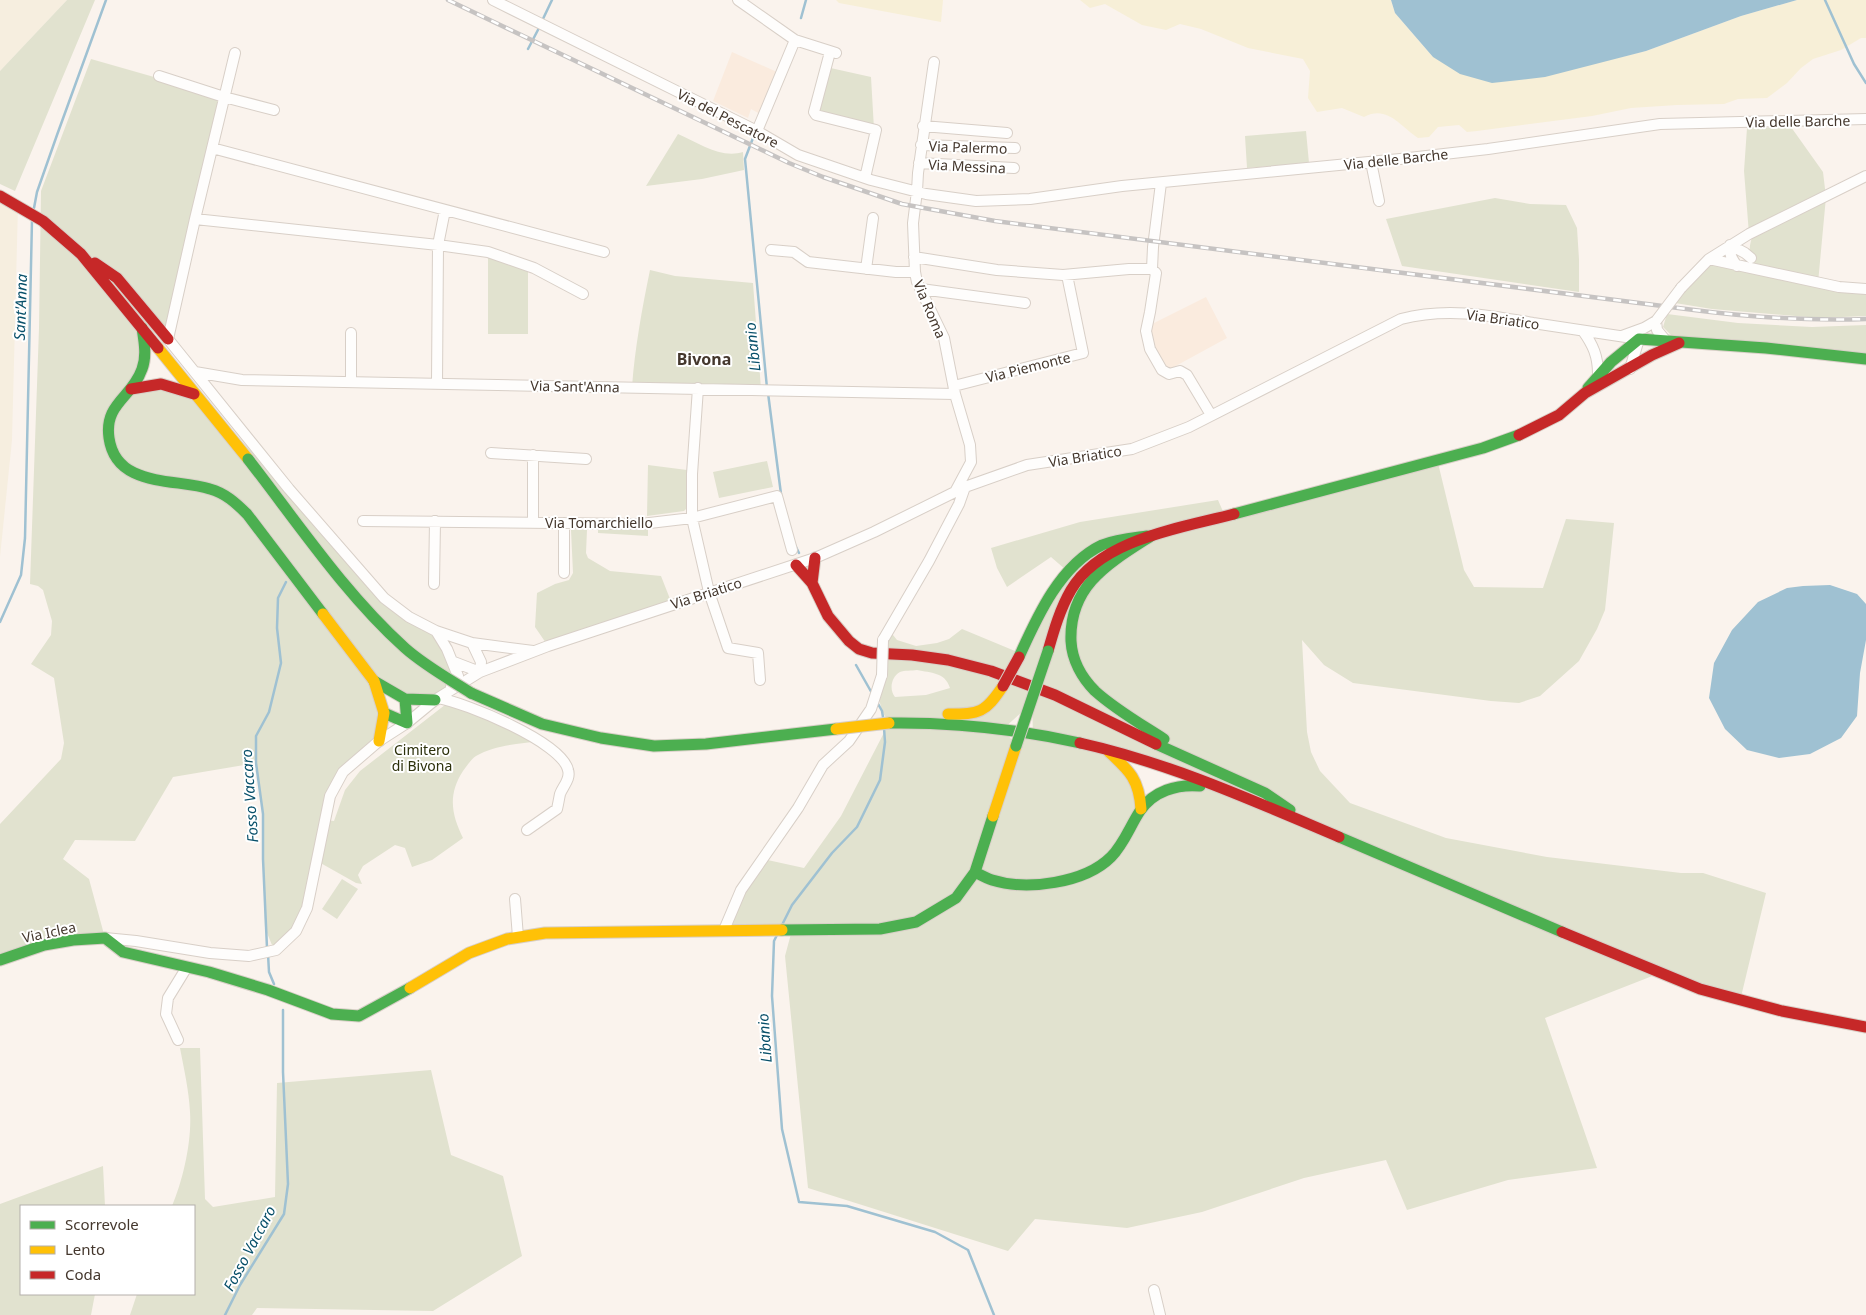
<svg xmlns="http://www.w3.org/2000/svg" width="1866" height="1315" font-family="'Noto Sans',sans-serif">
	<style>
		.industrial { fill: #f6eedf }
		.built { fill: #faebde }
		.green { fill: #e1e2cf; fill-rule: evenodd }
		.sand { fill: #f7efd7 }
		.water { fill: #9fc1d2 }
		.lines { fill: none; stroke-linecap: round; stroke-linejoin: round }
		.stream { stroke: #9fc1d2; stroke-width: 2.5 }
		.street-casing { stroke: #d8cfc7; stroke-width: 12 }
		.fast-casing { stroke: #d8cfc7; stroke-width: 13 }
		.slow-casing { stroke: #d8cfc7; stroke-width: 13 }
		.jam-casing { stroke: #d8cfc7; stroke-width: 13 }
		.street { stroke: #fefdfc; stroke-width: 10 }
		.fast { stroke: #4caf50; stroke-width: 11 }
		.slow { stroke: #ffc107; stroke-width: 11 }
		.jam { stroke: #c62828; stroke-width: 11 }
		.rail-casing { stroke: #c6c3c2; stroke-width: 4.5 }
		.rail { stroke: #fff; stroke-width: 2.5; stroke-dasharray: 8; stroke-linecap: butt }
		.street-bridge-casing { stroke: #d8cfc7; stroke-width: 12; stroke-linecap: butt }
		.fast-bridge-casing { stroke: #d8cfc7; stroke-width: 13; stroke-linecap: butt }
		.slow-bridge-casing { stroke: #d8cfc7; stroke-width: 13; stroke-linecap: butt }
		.jam-bridge-casing { stroke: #d8cfc7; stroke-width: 13; stroke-linecap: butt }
		.street-bridge { stroke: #fefdfc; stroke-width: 10 }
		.fast-bridge { stroke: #4caf50; stroke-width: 11 }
		.slow-bridge { stroke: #ffc107; stroke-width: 11 }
		.jam-bridge { stroke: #c62828; stroke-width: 11 }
		.labels { text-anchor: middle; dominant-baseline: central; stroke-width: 4; stroke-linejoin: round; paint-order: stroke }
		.street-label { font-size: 14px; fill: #44372d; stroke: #fff }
		.park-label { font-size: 14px; fill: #2b300a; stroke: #fff }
		.water-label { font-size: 15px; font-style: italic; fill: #08506a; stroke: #fff }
		.quarter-label { font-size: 16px; font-weight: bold; fill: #44372d; stroke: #fff }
	</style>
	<rect width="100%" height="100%" fill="#faf3ed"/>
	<!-- industrial -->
	<path class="industrial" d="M0 0H67L0 71Z
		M0 196 18 205 12 440 0 557Z"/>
	<!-- built -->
	<path class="built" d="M732 52 777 72 760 114 751 109 748 118 713 101Z
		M1206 297 1227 338 1172 368 1165 366 1151 340 1150 325Z"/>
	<!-- green -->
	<path class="green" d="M67 0H95L15 191 0 184V71Z
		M91 59 224 97 168 339 142 328 136 381 194 394 289 489 384 598 436 631 454 662 448 691 405 699 375 682 379 741 343 772 326 820 334 821 345 790 360 771 450 701 540 741C519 744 495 745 476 756 471 759 467 766 463 771 448 794 451 814 463 838L432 860 412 867 405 848 395 845 363 866 358 875 362 884 356 883 317 861 296 931 274 950 265 928 263 859V814L256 763 173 777 135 841 75 840 63 859 89 879 105 938 0 960V824L61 759 64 743 54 678 31 664 51 635 52 621 43 590 38 586 30 584 39 328 41 191Z
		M826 67 871 77 874 129 816 115Z
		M1791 127 1823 172 1826 197 1818 283 1866 289V316L1819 318 1712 309 1675 303 1709 259 1759 270C1747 258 1748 247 1754 232L1749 234 1744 171 1747 128Z
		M1306 131 1309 163 1247 168 1245 136Z
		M678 134C699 143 721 159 743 152L744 170 702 179 646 186Z
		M1495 198 1530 204 1566 205 1577 228 1579 259V292L1402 266 1386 219Z
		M488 252 528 266V334H488Z
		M650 270 675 276 753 283 761 389 632 387C635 347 642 309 650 270Z
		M1667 314 1738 323 1812 327 1866 325V359L1679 343 1663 327Z
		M1437 459 1464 570 1474 587 1543 588 1566 519 1614 523 1605 610 1597 629 1579 661 1540 696 1519 703 1491 701 1353 683 1324 665 1302 640 1307 732 1311 752 1320 771 1350 803 1446 838 1547 857 1681 873H1703L1766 893 1740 1001 1660 973 1545 1018 1597 1168 1508 1180 1407 1210 1386 1160 1304 1178 1202 1212 1127 1228 1035 1219 1008 1251 808 1188 785 956 792 930H724L763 859 804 868 841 816 889 723 882 711 877 691 889 630 897 640 916 646 937 643 949 639 962 629 1015 651 1066 570 1051 557 1007 587 997 568 991 548 1080 522 1218 500 1225 516ZM917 670C931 673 945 672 950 688L926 695 895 697C889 690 891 677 900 672 904 670 912 671 917 670ZM1032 703 1033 734 1016 745 1003 729ZM1107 750 1212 786 1156 796 1140 794Z
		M767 461 773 487 719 498 713 472Z
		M648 465 687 470V508L684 511 647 516Z
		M598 527 648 530V536L598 533Z
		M571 530H587L586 553 588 558 610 571 661 576 672 604 548 646 535 627 537 593 555 584 569 580 573 573Z
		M342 879 358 889 337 919 322 909Z
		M180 1048H200L205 1199 213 1207 275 1197 277 1083 431 1070 451 1155 503 1176 522 1256 433 1311 257 1308 252 1315H130L137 1294H194V1206H172C183 1180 192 1141 190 1112 189 1091 184 1069 180 1048Z
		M103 1166 105 1206H21V1294H95L91 1315H0V1204Z"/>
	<!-- sand -->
	<path class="sand" d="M836 0H943L941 22 839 3Z
		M1080 0H1391L1395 13 1433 57 1596 63 1646 51 1741 16 1797 0H1866V38H1861L1841 50 1813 59 1801 68 1787 83 1767 98 1738 99 1724 104 1677 105 1631 108 1592 116 1477 131 1467 132 1459 125 1438 127 1429 137 1418 138C1399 125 1387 105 1364 117L1342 108 1317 112 1308 98 1310 71 1303 59 1248 48 1201 29 1180 24 1166 30 1142 25 1105 4 1090 8Z"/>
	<!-- water -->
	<path class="water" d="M1391 0H1797L1741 16 1646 51 1545 77 1492 83 1460 74 1433 57 1395 13Z
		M1830 585 1857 594 1866 604V640L1860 673 1857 716 1841 738 1810 754 1779 758 1747 750 1725 729 1709 698 1714 663 1732 630 1758 602 1787 588 1803 586Z"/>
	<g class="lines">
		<!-- stream -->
		<path class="stream" d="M1825 0 1854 64 1866 83
			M801 18 806 0
			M542 21 552 0
			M528 49 540 26
			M753 138 745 159 767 388
			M34 208 37 192 57 135 106 0
			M768 393 781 494
			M795 545 799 553
			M0 622 21 575 25 538 32 220
			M856 665 873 695
			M877 702 882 711 883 717
			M782 925 792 905 832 853 857 827 880 780 885 742 884 728
			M777 935 774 941 772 996 782 1129 799 1202 847 1206 935 1232 968 1250 994 1315
			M267 948 263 859V814L256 763V736L269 712 281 663 277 628 278 598 286 582
			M268 954 269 972 274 984
			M225 1315 240 1285 284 1214 288 1184 283 1072V1010"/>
		<!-- street casing -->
		<g class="street-casing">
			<path id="street" d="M493 0 757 131 798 155 871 180 926 194 976 201 1030 199 1122 186 1400 159 1488 149 1660 124 1866 119
				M738 0 795 40
				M830 52 814 112 816 115 876 130 865 178
				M235 53 195 219 168 339 289 489 384 598 409 617 436 631 472 643 533 651
				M934 62 918 173 917 191 913 223 915 272 917 282 944 338 955 394 970 445 971 462 956 490
				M159 76 224 97 274 110
				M923 126 1007 133
				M757 131 795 40 836 53
				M921 145 1015 148
				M212 148 604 252
				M1371 162 1379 201
				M919 163 1014 168
				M195 219 438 245 488 252 534 268 583 294
				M771 250 794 252 808 262 896 272H915
				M914 257 997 270 1063 275 1129 269H1152L1156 273 1150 312 1146 331 1150 349 1162 370 1169 374 1180 371 1187 375 1211 415
				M1709 259 1839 287 1866 289
				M1737 266C1732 259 1729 254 1730 245L1745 253 1751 258
				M866 269 873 218
				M1152 269 1153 247 1161 183
				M1681 288 1709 259 1749 234 1866 176
				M921 289 1025 303
				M1583 331C1593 345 1598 356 1598 374
				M1622 336 1644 328 1656 321 1657 330 1667 342
				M1630 369 1639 339
				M195 372 242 380 955 394
				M351 382V333
				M437 383 438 245 445 210
				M954 386 1083 353 1067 275
				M698 388 692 474V518L709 592 728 648 758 653 760 680
				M491 453 586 459
				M533 455V523
				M363 521 641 524 692 518 777 496 792 550
				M564 523V573
				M434 584 435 521
				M436 631 447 649 458 676 451 687
				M883 640 929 561 959 504 965 487
				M472 643 481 662 480 672
				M454 662 480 672
				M438 698C466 703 562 742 568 770 571 779 563 786 560 794 559 799 558 805 557 809L527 830
				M515 899 518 937
				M724 930 741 890 798 808 823 765 849 741 871 709 882 675
				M105 938 136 941 210 953 249 956 276 950 296 931 307 908 330 796 343 772 379 741 407 723 435 700 480 672 548 646 815 558 874 532 965 487 1027 465 1132 449 1189 427 1401 319C1446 307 1488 315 1533 323 1568 328 1604 334 1639 339
				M178 1040 166 1014 168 998 187 967
				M1154 1290 1160 1315"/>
		</g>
		<!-- fast casing -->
		<g class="fast-casing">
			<path id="fast" d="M142 328C144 341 147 356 142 369 132 398 104 403 109 438 116 488 175 478 210 489 225 493 236 503 247 514L323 614
				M1588 388 1611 362 1639 339 1766 348 1866 359
				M1234 514 1483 448 1519 435
				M1151 536C1109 563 1069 585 1071 641 1072 660 1082 678 1095 691 1116 710 1141 724 1164 739
				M1019 657C1037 617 1060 565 1102 545 1117 539 1132 538 1147 536
				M374 681 405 699 435 700
				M471 693 542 724 601 738 654 746 706 744 836 729
				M384 713 407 723 405 699
				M889 723C954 722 1017 729 1080 743
				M1156 744 1265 793 1290 810
				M1339 837 1562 932
				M975 872C981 875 986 878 992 880 1027 891 1085 883 1111 857 1124 844 1130 826 1140 811 1153 791 1177 784 1200 786
				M782 930 880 929 916 922 956 898 975 872 993 816
				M0 960 44 945 73 940 105 938 123 952 209 972 268 990 332 1014 359 1016 410 988"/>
		</g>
		<!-- slow casing -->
		<g class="slow-casing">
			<path id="slow" d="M158 348 248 459
				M323 614 374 681 384 713 379 741
				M948 714C980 714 985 713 1003 686
				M1109 752C1130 771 1139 780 1141 809
				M993 816 1016 746
				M410 988 469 953 507 939 545 933 782 930"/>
		</g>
		<!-- jam casing -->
		<g class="jam-casing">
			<path id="jam" d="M0 196 43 221 81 254 158 348
				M95 263 117 278 168 339
				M131 389 161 384 194 394
				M1519 435 1559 415 1585 393 1652 355 1679 343
				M796 565 812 583 828 616 849 641 859 649 872 653 912 655 948 660 991 671 1055 695 1156 744
				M812 583 815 558
				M1048 651C1054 630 1060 609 1071 590 1101 539 1181 528 1234 514
				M1080 743C1170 763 1254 801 1339 837
				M1562 932 1700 989 1782 1011 1866 1027"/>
		</g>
		<!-- street -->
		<use href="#street" class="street"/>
		<!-- fast -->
		<use href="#fast" class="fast"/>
		<!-- slow -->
		<use href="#slow" class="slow"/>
		<!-- jam -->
		<use href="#jam" class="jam"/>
		<!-- rail casing -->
		<g class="rail-casing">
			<path id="rail" d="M448 0 789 163 823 177 902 204 995 221 1686 309C1746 317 1806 321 1866 319"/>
		</g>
		<!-- rail -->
		<use href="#rail" class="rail"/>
		<!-- street-bridge casing -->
		<g class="street-bridge-casing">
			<path id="street-bridge" d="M1656 321 1681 288
				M882 675 883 640"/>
		</g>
		<!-- fast-bridge casing -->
		<g class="fast-bridge-casing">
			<path id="fast-bridge" d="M248 459C297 522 345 594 405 648 424 665 449 679 471 693
				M1016 746 1048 651"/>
		</g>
		<!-- slow-bridge casing -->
		<g class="slow-bridge-casing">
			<path id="slow-bridge" d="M836 729 889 723"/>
		</g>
		<!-- jam-bridge casing -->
		<g class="jam-bridge-casing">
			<path id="jam-bridge" d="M1003 686 1019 657"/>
		</g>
		<!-- street-bridge -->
		<use href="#street-bridge" class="street-bridge"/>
		<!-- fast-bridge -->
		<use href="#fast-bridge" class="fast-bridge"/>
		<!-- slow-bridge -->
		<use href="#slow-bridge" class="slow-bridge"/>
		<!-- jam-bridge -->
		<use href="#jam-bridge" class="jam-bridge"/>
	</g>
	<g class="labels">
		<!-- street labels -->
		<g class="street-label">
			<text transform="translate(728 118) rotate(27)">Via del Pescatore</text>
			<text transform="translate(1798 121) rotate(-1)">Via delle Barche</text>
			<text transform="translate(968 147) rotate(2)">Via Palermo</text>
			<text transform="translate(1396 159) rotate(-6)">Via delle Barche</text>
			<text transform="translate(967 166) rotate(3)">Via Messina</text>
			<text transform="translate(930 309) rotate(67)">Via Roma</text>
			<text transform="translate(1503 319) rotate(8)">Via Briatico</text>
			<text transform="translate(1028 367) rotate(-14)">Via Piemonte</text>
			<text transform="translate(575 386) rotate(1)">Via Sant'Anna</text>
			<text transform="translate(1085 456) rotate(-9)">Via Briatico</text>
			<text x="599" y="522">Via Tomarchiello</text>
			<text transform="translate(706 593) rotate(-18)">Via Briatico</text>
			<text transform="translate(49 932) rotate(-12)">Via Iclea</text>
		</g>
		<!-- park labels -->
		<g class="park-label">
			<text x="422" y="749">Cimitero<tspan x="422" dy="16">di Bivona</tspan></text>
		</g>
		<!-- water labels -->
		<g class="water-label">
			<text transform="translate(20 307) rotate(-88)">Sant'Anna</text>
			<text transform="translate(752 347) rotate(-96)">Libanio</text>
			<text transform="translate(249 796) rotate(-94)">Fosso Vaccaro</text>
			<text transform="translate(764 1038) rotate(-94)">Libanio</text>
			<text transform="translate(249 1248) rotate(-62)">Fosso Vaccaro</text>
		</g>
		<!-- quarter labels -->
		<g class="quarter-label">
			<text x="704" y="359">Bivona</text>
		</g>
	</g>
	<!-- legend -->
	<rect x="20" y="1205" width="175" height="90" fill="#ffffff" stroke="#b4afab"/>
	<rect x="30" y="1221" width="25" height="8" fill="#4caf50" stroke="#b4afab"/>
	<text x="65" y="1230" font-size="15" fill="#44372d">Scorrevole</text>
	<rect x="30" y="1246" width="25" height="8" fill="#ffc107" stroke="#b4afab"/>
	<text x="65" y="1255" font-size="15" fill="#44372d">Lento</text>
	<rect x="30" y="1271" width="25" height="8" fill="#c62828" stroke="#b4afab"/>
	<text x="65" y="1280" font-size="15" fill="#44372d">Coda</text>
</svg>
